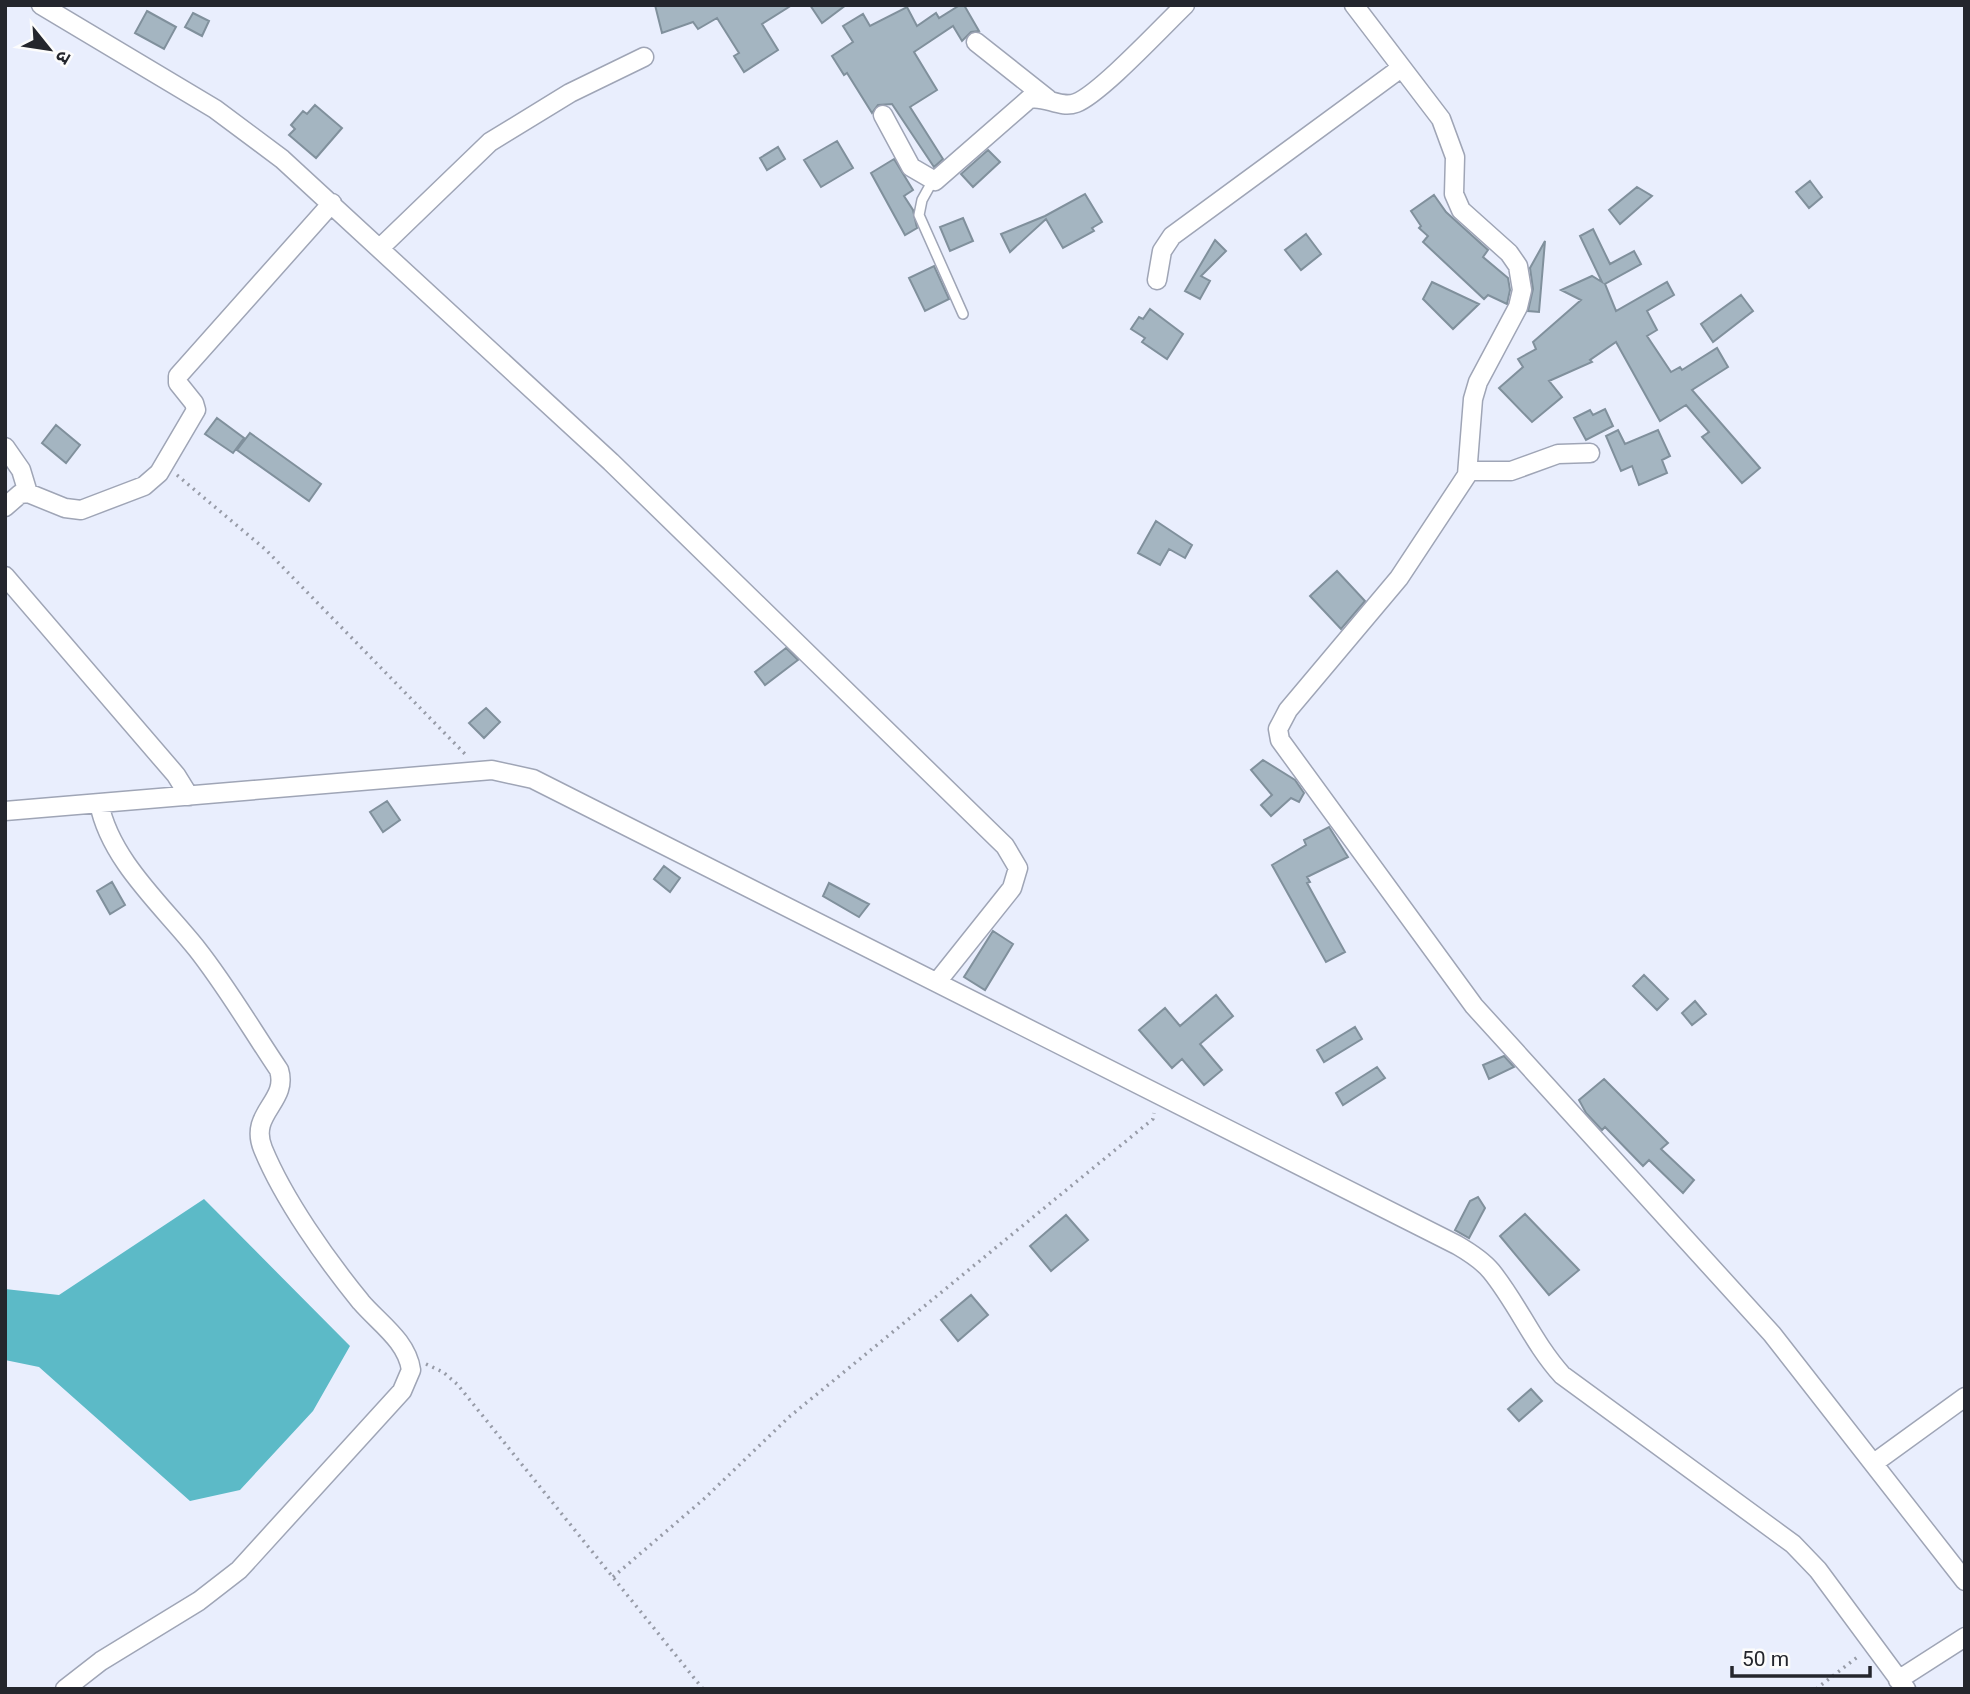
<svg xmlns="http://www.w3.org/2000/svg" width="1970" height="1694" font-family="Roboto,'Noto Sans Devanagari',sans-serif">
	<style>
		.water { fill: #5cbac7 }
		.building { fill: #a4b5c1; stroke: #80909c; stroke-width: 2 }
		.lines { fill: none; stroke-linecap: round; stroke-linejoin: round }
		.lane-casing { stroke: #9fa5b6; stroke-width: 12 }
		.street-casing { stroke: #9fa5b6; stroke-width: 21 }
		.path { stroke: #979ba7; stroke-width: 3.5; stroke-dasharray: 2 5; stroke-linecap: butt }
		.lane { stroke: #fff; stroke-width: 9 }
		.street { stroke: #fff; stroke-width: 18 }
	</style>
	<rect width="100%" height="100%" fill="#e9eefd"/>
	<!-- water -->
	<path class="water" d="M204 1199 350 1346 313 1411 240 1490 190 1501 39 1367 5 1360V1289L59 1295Z"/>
	<!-- building -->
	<path class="building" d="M655 5H792L762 24 778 50 744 72 734 56 739 53 717 18 698 29 693 22 662 33Z
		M810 5H846L822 23Z
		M960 5H964L979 31 971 32 962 41 953 26 914 52 937 90 910 107 943 159 934 167 892 104 878 105 872 113 847 73 844 75 832 56 853 42 843 26 863 14 870 26 907 7 917 26 936 13 939 18Z
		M147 11 176 27 164 49 135 33Z
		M193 13 209 21 202 36 185 27Z
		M315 105 342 128 316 158 289 135 295 129 291 125 303 111 307 114Z
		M837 141 853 168 821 187 804 160Z
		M778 147 785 159 767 170 760 158Z
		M988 150 1000 162 973 187 961 174Z
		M894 159 913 190 904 196 913 210 917 228 905 235 871 173Z
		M1810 181 1822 197 1809 208 1796 192Z
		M1637 187 1652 196 1620 224 1609 210Z
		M1085 194 1102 222 1092 228 1094 231 1063 248 1046 219 1010 252 1001 234 1045 216Z
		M1434 195 1446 212 1488 250 1483 257 1508 278 1510 290 1507 304 1488 295 1484 299 1423 242 1428 236 1419 228 1421 226 1411 211Z
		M963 218 973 241 950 251 940 227Z
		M1593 229 1610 264 1634 251 1641 264 1605 284 1616 311 1667 282 1674 295 1647 311 1657 330 1647 336 1671 372 1680 367 1682 370 1717 348 1728 367 1692 390 1760 468 1742 483 1702 437 1709 432 1686 405 1660 421 1616 342 1590 360 1592 362 1549 381 1562 397 1532 422 1499 388 1523 367 1518 359 1536 349 1533 342 1581 300 1561 290 1592 276 1602 282 1580 236Z
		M1306 234 1321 254 1301 270 1285 250Z
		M1215 240 1226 251 1201 276 1210 281 1200 299 1185 291Z
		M1545 241 1539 312 1528 311 1533 289 1530 268Z
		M934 266 949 299 925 311 909 278Z
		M1432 282 1479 304 1453 329 1423 299Z
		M1741 295 1753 311 1713 342 1701 324Z
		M1150 309 1183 334 1167 359 1142 342 1145 338 1131 329 1139 317 1143 319Z
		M1605 409 1613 426 1586 440 1574 418 1590 410 1593 415Z
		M217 418 244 438 233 453 205 434Z
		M56 425 80 445 66 463 42 443Z
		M1618 430 1625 444 1658 430 1670 456 1662 460 1667 473 1639 485 1632 466 1621 471 1606 436Z
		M250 433 321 484 309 501 237 450Z
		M1156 521 1192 545 1185 558 1169 549 1160 565 1138 553Z
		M1337 571 1365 601 1341 629 1310 596Z
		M786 648 798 660 765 685 755 672Z
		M486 708 500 722 484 738 469 723Z
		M1263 760 1295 780 1304 793 1299 802 1291 798 1271 816 1261 805 1272 795 1251 770Z
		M387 801 400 820 383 832 370 812Z
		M1329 827 1348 857 1307 877 1310 882 1307 883 1345 952 1326 962 1272 865 1306 845 1304 840Z
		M664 866 680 878 670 892 654 879Z
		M112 882 125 905 110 914 97 891Z
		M829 883 861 900 869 904 859 917 823 896Z
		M993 931 1013 944 985 990 964 977Z
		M1644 975 1668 999 1657 1010 1633 986Z
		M1216 995 1233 1016 1200 1044 1222 1070 1204 1085 1182 1059 1172 1068 1139 1030 1165 1008 1180 1026Z
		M1695 1001 1706 1014 1692 1025 1682 1013Z
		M1355 1027 1362 1039 1324 1062 1317 1050Z
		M1504 1056 1514 1067 1489 1079 1483 1065Z
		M1377 1067 1385 1078 1343 1105 1336 1093Z
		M1604 1079 1668 1143 1661 1149 1694 1180 1683 1193 1649 1160 1643 1166 1605 1127 1602 1130 1586 1113 1579 1100Z
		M1478 1197 1485 1208 1469 1238 1455 1230 1470 1201Z
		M1525 1214 1579 1270 1549 1295 1500 1236Z
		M1066 1215 1088 1240 1051 1271 1030 1246Z
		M971 1295 988 1315 958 1341 941 1320Z
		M1531 1389 1542 1401 1519 1421 1508 1409Z"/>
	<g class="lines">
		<!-- lane casing -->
		<g class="lane-casing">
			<path id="lane" d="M932 182 922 200 919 215 963 314"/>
		</g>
		<!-- street casing -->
		<g class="street-casing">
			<path id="street" d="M41 5 215 109 282 159 611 462 1005 846 1018 868 1012 888 937 982
				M1354 5 1441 119 1455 157 1454 194 1461 210 1509 253 1518 266 1522 290 1518 307 1478 382 1473 399 1467 475 1399 578 1288 710 1278 729 1280 740 1474 1006 1772 1334 1965 1581
				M976 42 1048 99
				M883 115 911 167 935 181 1029 99C1045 95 1060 109 1076 103 1100 94 1163 26 1185 5
				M380 248 490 142 570 93 644 57
				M1157 280 1162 251 1172 236 1401 68
				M5 447 21 470 28 493
				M1468 471H1511L1558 454 1590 453
				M5 507 20 494 28 493 65 508 81 510 144 486 159 473 196 410 194 403 178 383V376L332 203
				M5 576 176 775 189 796
				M5 811 492 770 533 779 1457 1245C1469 1252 1482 1260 1491 1271 1518 1304 1533 1343 1562 1375L1793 1544 1818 1570 1906 1689
				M1874 1463 1965 1397
				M1898 1680 1965 1637
				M65 1689 101 1661 199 1601 239 1570 402 1391 411 1370C407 1341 379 1323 361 1302 326 1259 284 1200 263 1149 248 1113 289 1102 279 1070 252 1030 227 987 197 949 162 905 110 860 99 803"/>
		</g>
		<!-- path -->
		<path class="path" d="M177 475 266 550 465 754
			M426 1364 443 1372 457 1384 703 1689
			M613 1577 705 1498 789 1417 1153 1119 1154 1113
			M1816 1689 1860 1655"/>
		<!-- lane -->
		<use href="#lane" class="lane"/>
		<!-- street -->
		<use href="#street" class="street"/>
	</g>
	<!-- border -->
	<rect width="1970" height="1694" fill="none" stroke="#24262d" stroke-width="14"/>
	<!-- north arrow -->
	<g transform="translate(49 49) rotate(120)" stroke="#fcfcfc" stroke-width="5" paint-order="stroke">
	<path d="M0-5L12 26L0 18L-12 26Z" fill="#24262d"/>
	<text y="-10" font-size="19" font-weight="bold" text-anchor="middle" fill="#24262d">उ</text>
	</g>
	<!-- scale -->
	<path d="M1732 1666v10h138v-10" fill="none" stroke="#24262d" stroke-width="3.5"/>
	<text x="1742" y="1666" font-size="21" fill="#24262d" stroke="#fcfcfc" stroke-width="5" paint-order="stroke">50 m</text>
</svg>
